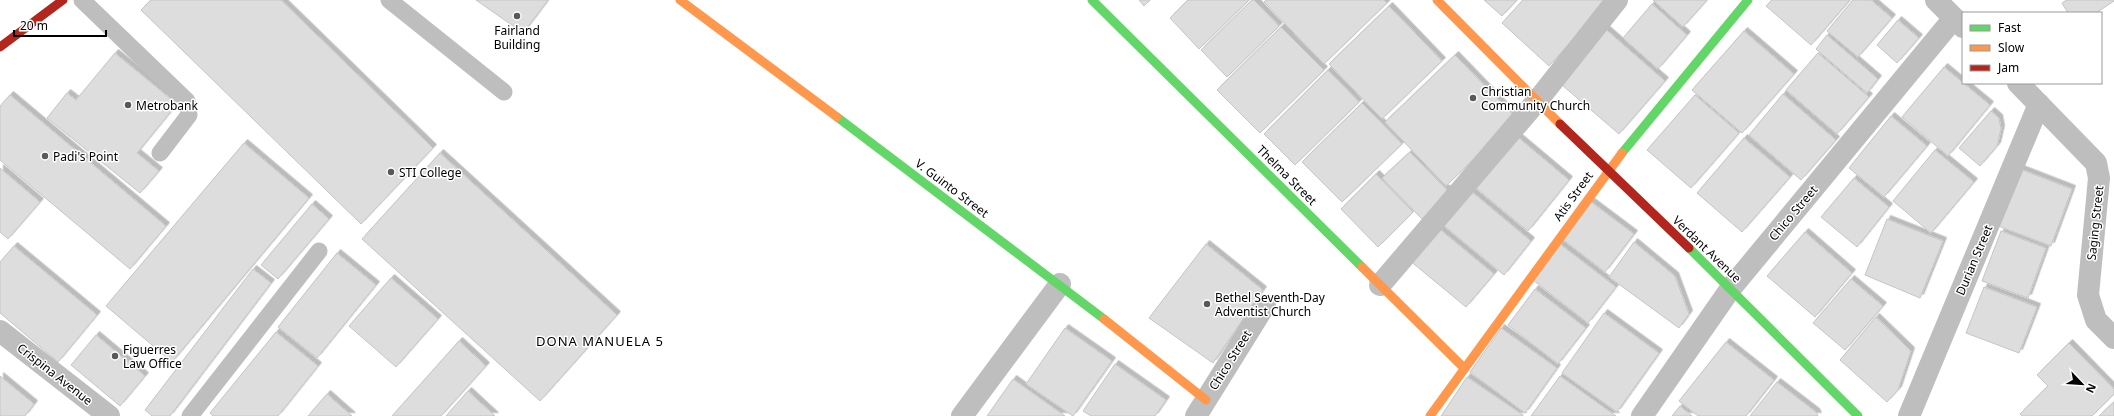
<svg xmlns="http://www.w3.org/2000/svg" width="2114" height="416" font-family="'Noto Sans',sans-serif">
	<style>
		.building { fill: #ddd; stroke: #c5c5c5; filter: url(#shadow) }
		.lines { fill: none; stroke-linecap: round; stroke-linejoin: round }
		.lane { stroke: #bebebe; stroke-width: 17 }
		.street { stroke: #bebebe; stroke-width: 22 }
		.fast { stroke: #63d668; stroke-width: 9 }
		.slow { stroke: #ff974d; stroke-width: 9 }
		.jam { stroke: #b3261e; stroke-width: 9 }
		.poi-dot { fill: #595959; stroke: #fff; stroke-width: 1.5 }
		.labels { text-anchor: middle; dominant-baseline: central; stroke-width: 3; stroke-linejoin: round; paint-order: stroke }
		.poi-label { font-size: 12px; fill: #000; stroke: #fff; text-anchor: start }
		.street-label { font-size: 12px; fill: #000; stroke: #fff }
		.neighbourhood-label { font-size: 13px; letter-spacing: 1px; fill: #000; stroke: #fff }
	</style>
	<defs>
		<filter id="shadow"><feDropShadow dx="3.5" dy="-3.5" stdDeviation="0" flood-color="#0004"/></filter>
	</defs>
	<rect width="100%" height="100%" fill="#fff"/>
	<!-- building -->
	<path class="building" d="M151 0H281L433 148 361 224 141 10Z
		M476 0H548L523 33Z
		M1139 0H1150L1144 6Z
		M1188 0H1249L1199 49 1170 18Z
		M1252 0H1254L1279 26 1227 77 1201 50Z
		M1266 0H1384L1387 3 1324 64 1264 2Z
		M1484 0H1517L1502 16Z
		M1523 0H1609L1549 66 1502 23Z
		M1653 0H1707L1683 27Z
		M1772 0H1850L1811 45 1766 6Z
		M1853 0H1871L1892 18 1858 57 1827 31Z
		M2067 0H2114V1L2096 13H2068L2062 3Z
		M1652 4 1687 35 1658 69 1623 38Z
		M1389 6 1442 61 1382 119 1329 64Z
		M1898 20 1919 38 1897 63 1877 45Z
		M1602 26 1665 81 1619 134 1555 79Z
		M1281 27 1324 70 1260 133 1217 90Z
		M1744 31 1794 74 1742 133 1692 90Z
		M1827 35 1878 79 1867 93 1816 49Z
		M115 53 177 104 137 153 159 171 140 193 47 118 67 93 76 100Z
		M1818 53 1869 97 1837 134 1786 90Z
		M1455 55 1516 118 1446 186 1385 122Z
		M1944 67 1990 105 1948 156 1902 117Z
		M1328 70 1359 102 1295 165 1264 134Z
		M1783 94 1836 140 1801 180 1749 135Z
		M10 95 166 226 130 269 0 160V106Z
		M1695 95 1739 133 1691 188 1647 150Z
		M1362 103 1402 144 1342 202 1302 162Z
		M1991 111 1999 118 2001 129 1997 146 1980 166 1959 148Z
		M1891 116 1927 146 1884 197 1849 168Z
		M1513 133 1569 180 1528 231 1471 184Z
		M1744 138 1790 177 1742 232 1697 193Z
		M244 143 309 198 172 362 106 306Z
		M1935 150 1974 182 1931 233 1893 201Z
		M1410 152 1449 192 1422 219 1382 178Z
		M440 153 617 315 540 401 362 239Z
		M2015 167 2072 189 2051 246 1993 224Z
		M0 168 40 202 8 239 0 232Z
		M1376 174 1413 212 1378 247 1341 209Z
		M1854 178 1889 207 1857 247 1821 217Z
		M1471 191 1531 241 1504 275 1443 225Z
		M1590 201 1634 234 1605 272 1561 238Z
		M312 204 329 219 278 279 261 265Z
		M1887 219 1943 241 1920 298 1865 275Z
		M1436 226 1494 274 1466 307 1409 260Z
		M2001 231 2046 248 2028 298 1982 281Z
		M1805 232 1852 273 1815 317 1767 276Z
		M1634 242 1675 276 1689 314 1679 328 1609 277Z
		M1206 244 1263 290 1213 363 1149 318Z
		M1560 244 1616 287 1588 323 1533 280Z
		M14 246 97 315 58 362 0 313V262Z
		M337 253 376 285 317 358 278 327Z
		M253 269 271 283 170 416H152L145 410Z
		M391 278 438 319 396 367 349 326Z
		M1851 279 1883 306 1845 350 1813 323Z
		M1984 287 2037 307 2019 353 1966 333Z
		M1535 289 1586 328 1558 364 1508 325Z
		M1604 313 1659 353 1617 412 1562 373Z
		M1876 317 1911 351 1898 390 1887 402 1840 360Z
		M1065 328 1112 361 1073 416 1026 384Z
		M1501 328 1557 368 1525 413 1470 372Z
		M276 332 318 366 278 416H213L210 413Z
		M96 335 145 376 120 406 71 365Z
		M459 341 486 366 441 416H392Z
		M1726 342 1774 380 1746 416H1698L1679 401Z
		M2069 343 2114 389V394L2092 416H2022L2020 414 2048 386 2037 375Z
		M1115 364 1166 400 1155 416H1091L1083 411Z
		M0 376 34 404 25 416H0Z
		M1560 376 1616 416H1531Z
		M1467 377 1523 415V416H1441Z
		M1013 379 1065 416H987Z
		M1777 382 1816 412 1818 416H1750Z
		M468 391 495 416H446Z
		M327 394 352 416H308Z
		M2114 402V416H2099Z
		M1680 406 1692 416H1672Z"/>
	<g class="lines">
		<!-- lane -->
		<path class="lane" d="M82 0 187 101 189 115 160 153
			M389 0 504 92
			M190 416 319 251"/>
		<!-- street -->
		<path class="street" d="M1936 0 1963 27
			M2018 83 2096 163 2099 178 2088 295 2096 320 2114 338
			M1380 285 1537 101 1617 0
			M0 331 109 416
			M962 416 1060 284
			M1196 416 1265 305
			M1642 416 1731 288 1954 18
			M1909 416 2039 104"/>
		<!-- fast -->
		<path class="fast" d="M1092 0 1362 267
			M837 117 1104 319
			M1622 153 1748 0
			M1689 248 1858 416"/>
		<!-- slow -->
		<path class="slow" d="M680 0 837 117
			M1437 0 1560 124
			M1362 267 1464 368
			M1104 319 1206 400
			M1430 416 1622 153"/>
		<!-- jam -->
		<path class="jam" d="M0 47 63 0
			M1560 124 1689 248"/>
	</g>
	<!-- markers -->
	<g class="poi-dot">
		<circle cx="517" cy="16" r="4"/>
		<circle cx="1473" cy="98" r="4"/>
		<circle cx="128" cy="105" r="4"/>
		<circle cx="45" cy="156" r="4"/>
		<circle cx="391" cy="172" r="4"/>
		<circle cx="1207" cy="304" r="4"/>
		<circle cx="115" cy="356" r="4"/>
	</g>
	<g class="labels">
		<!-- poi labels -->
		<g class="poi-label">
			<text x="517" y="30" text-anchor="middle">Fairland<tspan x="517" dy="14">Building</tspan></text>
			<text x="1481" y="91">Christian<tspan x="1481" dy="14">Community Church</tspan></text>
			<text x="136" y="105">Metrobank</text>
			<text x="53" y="156">Padi's Point</text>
			<text x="399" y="172">STI College</text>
			<text x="1215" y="297">Bethel Seventh-Day<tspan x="1215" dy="14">Adventist Church</tspan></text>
			<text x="123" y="349">Figuerres<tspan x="123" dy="14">Law Office</tspan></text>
		</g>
		<!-- street labels -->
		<g class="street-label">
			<text transform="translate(1287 175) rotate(45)">Thelma Street</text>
			<text transform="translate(952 188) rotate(37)">V. Guinto Street</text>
			<text transform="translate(1573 196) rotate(-54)">Atis Street</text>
			<text transform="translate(1793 213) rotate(-50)">Chico Street</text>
			<text transform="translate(2095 223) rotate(-84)">Saging Street</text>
			<text transform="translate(1707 249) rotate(44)">Verdant Avenue</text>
			<text transform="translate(1974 260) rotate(-67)">Durian Street</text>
			<text transform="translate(1230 360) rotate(-58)">Chico Street</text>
			<text transform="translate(55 374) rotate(38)">Crispina Avenue</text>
		</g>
		<!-- neighbourhood labels -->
		<g class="neighbourhood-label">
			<text x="600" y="341">DONA MANUELA 5</text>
		</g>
	</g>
	<!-- legend -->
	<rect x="1962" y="12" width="140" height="72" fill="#ffffff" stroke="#999999"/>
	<rect x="1970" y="25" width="20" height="6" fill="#63d668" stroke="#999999"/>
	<text x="1998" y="32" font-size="12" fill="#000000">Fast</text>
	<rect x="1970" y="45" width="20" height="6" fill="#ff974d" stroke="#999999"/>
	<text x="1998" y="52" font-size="12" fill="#000000">Slow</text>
	<rect x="1970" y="65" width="20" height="6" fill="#b3261e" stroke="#999999"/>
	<text x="1998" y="72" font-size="12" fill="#000000">Jam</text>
	<!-- north arrow -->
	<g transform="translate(2082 384) rotate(115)" stroke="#ffffff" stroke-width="3" paint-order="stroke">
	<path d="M0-3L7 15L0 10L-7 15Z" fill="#000000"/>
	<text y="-6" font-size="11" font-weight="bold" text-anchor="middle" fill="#000000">N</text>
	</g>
	<!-- scale -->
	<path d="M14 30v6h92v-6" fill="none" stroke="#000000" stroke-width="2"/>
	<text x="20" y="30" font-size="12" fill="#000000" stroke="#ffffff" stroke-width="3" paint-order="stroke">20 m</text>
</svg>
